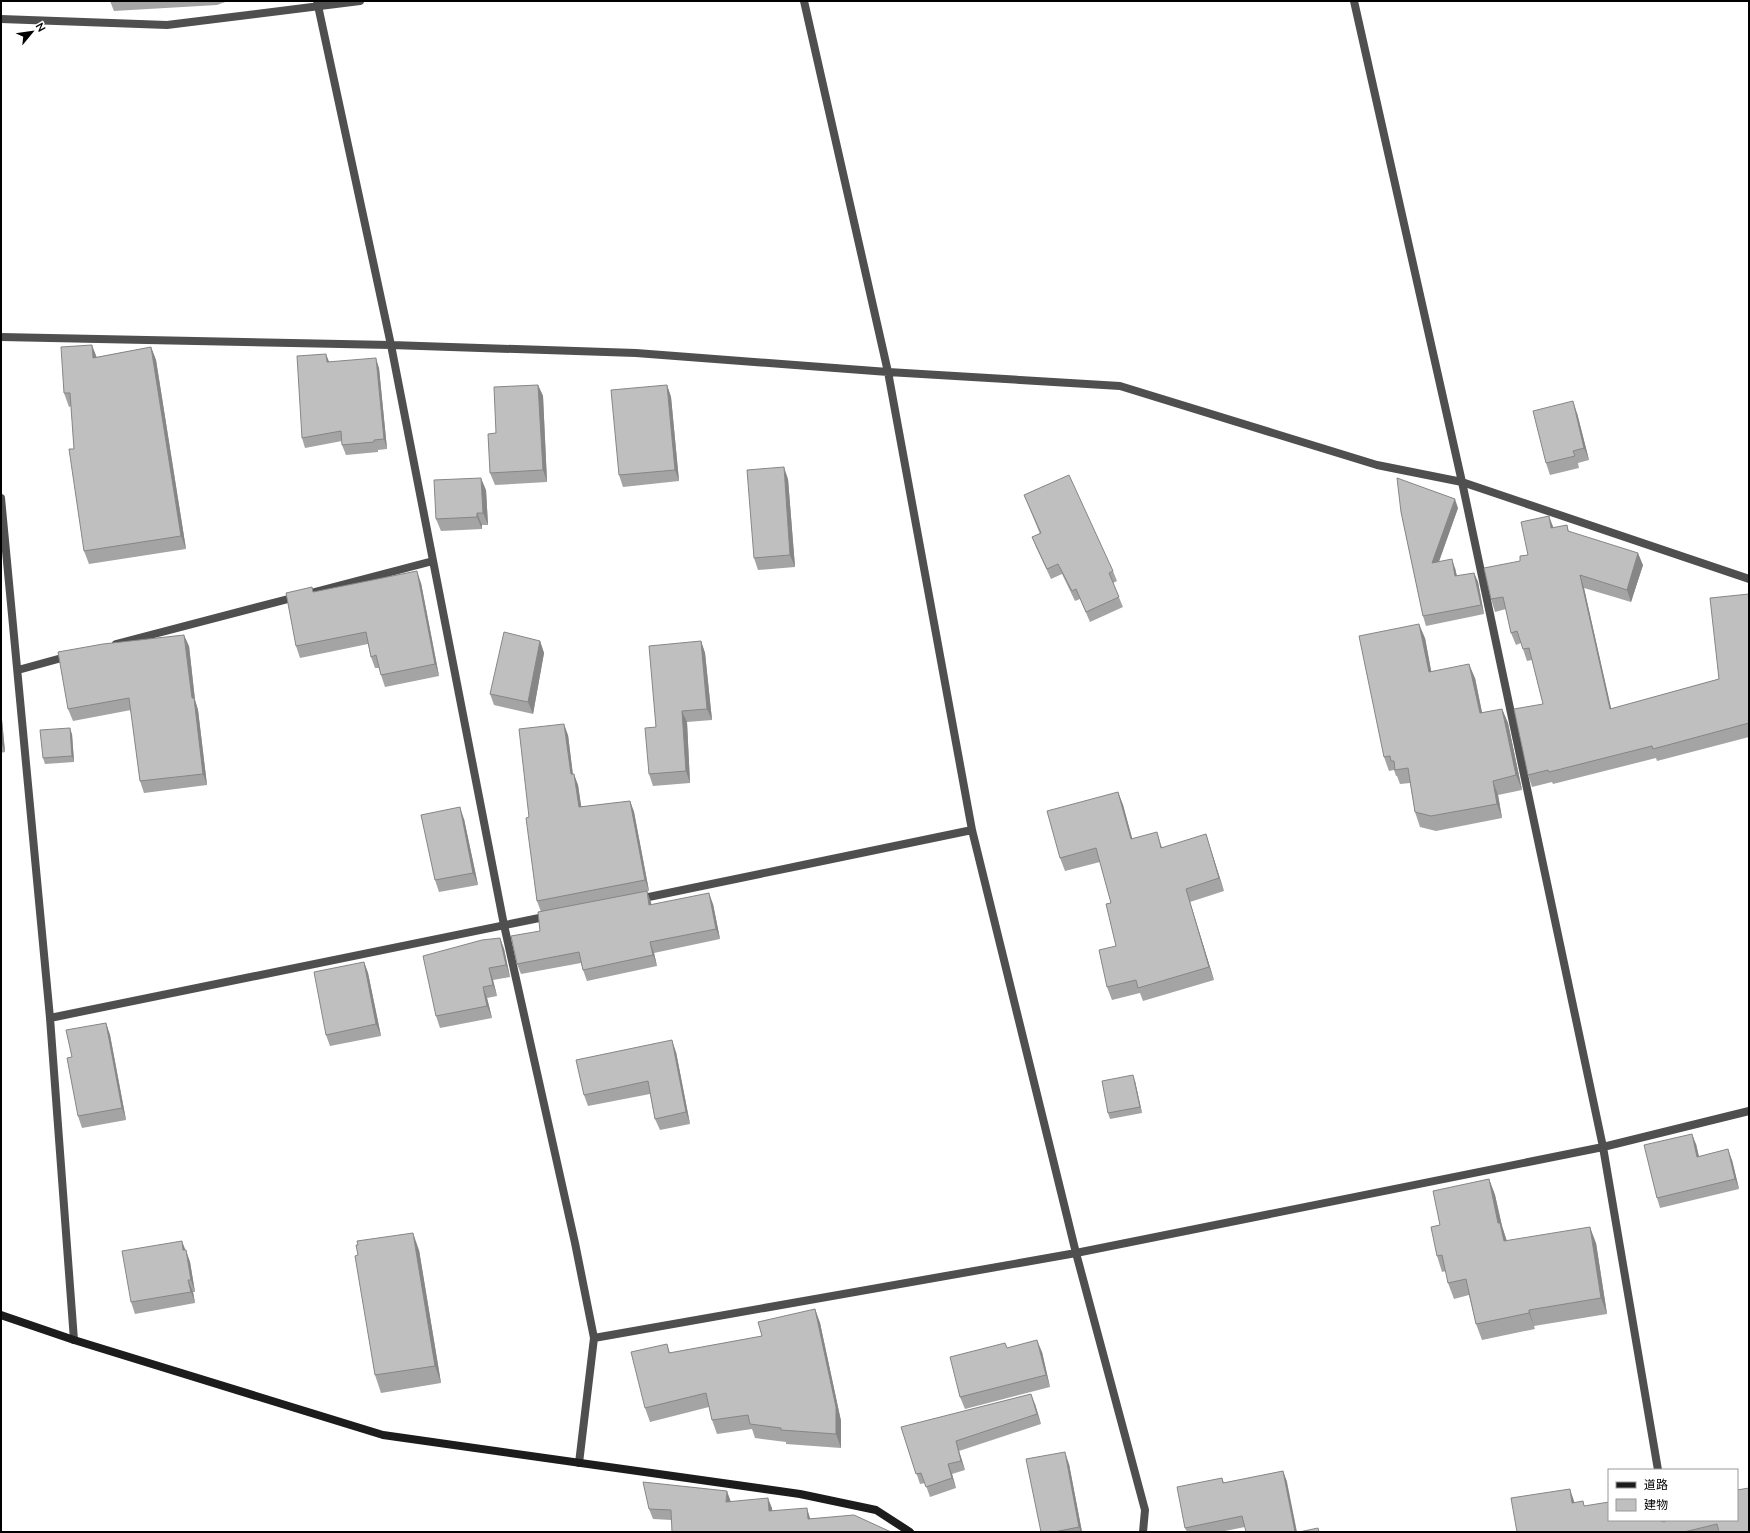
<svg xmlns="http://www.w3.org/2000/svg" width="1750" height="1533" font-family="'Nunito Sans','Noto Sans JP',sans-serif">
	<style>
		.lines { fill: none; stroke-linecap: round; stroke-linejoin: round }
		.street { stroke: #4f4f4f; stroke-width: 8 }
		.secondary { stroke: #1c1c1c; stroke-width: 8 }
		.wall { fill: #a4a4a4 }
		.shaded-wall { fill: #868686 }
		.building { fill: #bfbfbf; stroke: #868686 }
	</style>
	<rect width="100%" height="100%" fill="#fff"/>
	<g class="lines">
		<!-- street -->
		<path class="street" d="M317 1 391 345 504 925 575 1243 594 1338 579 1463
			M804 1 888 372 972 830 1076 1253 1145 1510 1143 1532
			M1354 1 1462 482 1603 1147 1658 1470
			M1 19 167 25 360 1
			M1 337 391 345 636 353 888 372 1120 386 1377 465 1462 482 1749 579
			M1 498 50 1018 74 1340
			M307 594 433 561
			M116 644 296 597
			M18 670 69 656
			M639 899C750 877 861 852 972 830
			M50 1018 549 916
			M594 1338 1076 1253 1603 1147 1749 1111"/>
		<!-- secondary -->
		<path class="secondary" d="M1 1315 74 1340 383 1435 800 1494 876 1510 910 1532"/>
	</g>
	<!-- wall -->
	<path class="wall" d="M110 1H228L217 5 114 11Z
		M151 347 156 360 186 549 89 564 84 551 74 449 71 406 69 407 64 393 97 357Z
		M329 362 379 368 387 449 378 450V452L346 455 342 445V441L305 448 302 438Z
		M538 385 543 396 547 482 495 485 490 473 496 433Z
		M667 385 671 397 679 481 623 487 619 475Z
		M1577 413 1589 460 1578 463 1579 468 1550 475 1546 463Z
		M788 479 795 567 758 570 754 558Z
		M486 490 488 525H482V529L441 531 436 519Z
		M1024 495 1113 571 1117 581 1113 583 1123 607 1090 622 1080 599 1075 601 1062 574 1051 579 1036 547 1032 537 1040 534Z
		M1458 508 1439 562 1455 568 1457 576 1474 573 1478 582 1484 614 1426 626 1423 616 1401 512Z
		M1567 525 1569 532 1643 565 1631 602 1584 588 1611 709 1719 679 1749 594V737L1657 761 1656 758 1553 784 1552 782 1532 787 1528 775 1543 704 1532 660 1527 661 1521 643 1516 645 1511 633 1506 609 1495 612 1491 599 1520 561 1528 555 1554 528Z
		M421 583 439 676 385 687 381 675 379 668H375L371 657 368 644 300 658 296 646 312 587 313 592Z
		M1425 638 1431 671 1475 678 1482 713 1502 709 1508 723 1522 790 1498 795 1502 818 1436 831 1420 827 1415 812 1410 783 1400 784 1397 776H1396L1394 770 1389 771 1384 757Z
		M540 641 544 653 533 714 494 705 490 694Z
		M701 641 705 653 712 720 687 722 690 783 653 786 649 774 656 727Z
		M189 646 195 700 198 710 207 785 144 793 140 781 131 710 73 721 68 709Z
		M1 709 5 752 1 753Z
		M72 734 74 762 45 764 43 758Z
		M568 735 573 774 578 785 581 807 630 801 634 812 649 891H647L651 905 713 904 720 939 654 953 657 966 587 981 583 970 581 963 521 974 517 964 540 931 541 912 537 901 529 817Z
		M1118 792 1123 805 1132 839 1161 845 1162 848 1206 834 1224 891 1190 902 1214 980 1143 1001 1140 993 1112 1000 1107 987 1116 946 1111 903 1100 862 1065 871 1060 858Z
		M464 819 478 885 439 892 435 880Z
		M500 938 504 949 510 977 493 980 497 996 487 998 492 1018 440 1028 436 1016Z
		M364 962 368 973 381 1036 330 1046 326 1035Z
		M106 1023 110 1035 126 1120 82 1128 78 1116Z
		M676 1052 690 1124 660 1130 655 1119 650 1094 588 1106 584 1095Z
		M1135 1081 1142 1113 1110 1119 1108 1113Z
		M1696 1144 1699 1156 1732 1160 1739 1189 1660 1208 1657 1198Z
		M1489 1179 1495 1195 1502 1226 1507 1241 1596 1243 1607 1314 1534 1326 1535 1329 1482 1340 1476 1324 1469 1295 1454 1299 1448 1283 1446 1271 1442 1272 1437 1256 1440 1225Z
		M186 1250 190 1262 195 1292H193L195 1303 135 1314 131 1302Z
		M419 1250 441 1383 381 1393 375 1375 358 1255Z
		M815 1309 820 1323 841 1421V1448L786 1444V1442L755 1438 752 1429 717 1434 712 1420 709 1407 650 1422 645 1408 667 1344 670 1353 762 1336Z
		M1005 1343 1007 1348 1042 1352 1050 1387 965 1409 960 1397Z
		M1035 1404 1041 1424 959 1451 965 1470 952 1474 956 1488 930 1497 925 1483 920 1484 901 1427Z
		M1069 1464 1082 1532H1041Z
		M1283 1471 1287 1482 1245 1527 1220 1532H1187L1185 1528 1222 1478 1224 1483Z
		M1749 1488V1532H1517L1574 1502 1585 1506 1609 1520H1660L1664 1522Z
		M731 1502 772 1508V1511L810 1519 891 1532 653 1519 649 1509Z"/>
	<!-- shaded-wall -->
	<path class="shaded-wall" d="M92 345 97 358H93Z
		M151 347 156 360 186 549 181 536Z
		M326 354 330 364 327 362Z
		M376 358 379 368 387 449 384 439Z
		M538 385 543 396 547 482 543 470Z
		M667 385 671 397 679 481 675 470Z
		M1573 401 1577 413 1589 460 1584 448Z
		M784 467 788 479 795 567 790 555Z
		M481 478 486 490 488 525 483 513Z
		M1455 499 1458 508 1435 572 1432 563Z
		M477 513 482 525V529L477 517Z
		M1549 516 1554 529 1551 528Z
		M1638 553 1643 565 1631 602 1627 590Z
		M1452 559 1455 568 1459 586 1455 576Z
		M417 571 421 583 439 676 435 664Z
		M1474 573 1478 582 1484 614 1481 605Z
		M1580 575 1584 588 1614 721 1610 709Z
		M1419 624 1425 638 1434 686 1429 672Z
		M184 635 189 646 195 700 198 710 207 785 203 774 192 698Z
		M540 641 544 653 533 714 528 702Z
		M701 641 705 653 712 720 707 709Z
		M1469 664 1475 678 1485 727 1480 713Z
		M1 709 5 752 1 742Z
		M1502 709 1508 723 1522 790 1516 775Z
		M682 711 687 722 690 783 686 771Z
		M564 724 568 735 574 785 571 774Z
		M70 728 72 734 74 762 72 756Z
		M574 774 578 785 583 818 579 807Z
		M1493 781 1498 795 1502 818 1497 804Z
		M1118 792 1123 805 1136 852 1131 839Z
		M630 801 634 812 649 891 645 880Z
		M460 807 464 819 478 885 473 873Z
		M1157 832 1161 845 1166 861 1161 848Z
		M1206 834 1210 847 1224 891 1219 878Z
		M1186 889 1214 980 1209 967Z
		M647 891 651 902 653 916 649 905Z
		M709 893 713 904 720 939 716 929Z
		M500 938 504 949 510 977 506 965Z
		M650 942 654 953 657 966 653 955Z
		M364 962 368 973 381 1036 376 1024Z
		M489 968 493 980 497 996 493 985Z
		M483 987 487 998 492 1018 487 1006Z
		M106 1023 110 1035 126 1120 122 1108Z
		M672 1040 676 1052 690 1124 686 1112Z
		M1133 1075 1135 1081 1142 1113 1140 1107Z
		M1692 1134 1696 1144 1701 1167 1697 1157Z
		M1728 1149 1732 1160 1739 1189 1735 1179Z
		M1489 1179 1495 1195 1502 1226 1506 1239 1510 1257 1498 1223Z
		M1590 1227 1596 1243 1607 1314 1601 1298Z
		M413 1233 419 1250 441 1383 435 1366Z
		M182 1241 190 1262 195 1292 191 1280 183 1250Z
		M188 1280 193 1292 195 1303 191 1292Z
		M815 1309 820 1323 841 1421V1448L836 1434Z
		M1529 1310 1534 1326 1535 1329 1529 1313Z
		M1037 1340 1042 1352 1050 1387 1046 1375Z
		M1031 1394 1035 1404 1041 1424 1037 1414Z
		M956 1441 959 1451 965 1470 961 1461Z
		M1065 1452 1069 1464 1082 1532H1081L1079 1527Z
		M948 1464 952 1474 956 1488 952 1478Z
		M1283 1471 1287 1482 1297 1532H1295Z
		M1570 1489 1575 1504 1572 1503Z
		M727 1491 731 1502H726Z
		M768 1498 772 1508 773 1521 769 1511Z
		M807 1508 810 1518 812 1529 808 1519Z"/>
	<!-- building -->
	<path class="building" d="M92 345 93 358 151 347 181 536 84 551 69 449H74L70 393H64L61 347Z
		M326 354 327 362 376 358 384 439 374 440V442L342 445 341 431 302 438 297 356Z
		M538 385 543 470 490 473 488 434 496 433 494 387Z
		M667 385 675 470 619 475 611 390Z
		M1573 401 1584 448 1573 451 1575 456 1546 463 1533 411Z
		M784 467 790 555 754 558 747 470Z
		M1069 475 1113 571 1109 573 1119 597 1086 612 1076 589 1072 591 1058 564 1047 569 1032 537 1041 533 1024 495Z
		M481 478 483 513H477V517L436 519 434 480Z
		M1397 478 1455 499 1432 563 1452 559 1455 576 1474 573 1481 605 1423 616 1401 512Z
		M1549 516 1551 528 1567 525 1568 531 1638 553 1627 590 1580 575 1610 709 1719 679 1710 598 1749 594V723L1653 749 1652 746 1549 772 1548 770 1528 775 1514 709 1543 704 1529 648 1523 649 1517 631 1511 633 1503 597 1491 599 1484 568 1520 561V556L1528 555 1521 522Z
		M417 571 435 664 381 675 376 655 371 657 366 632 296 646 286 593 312 587 313 592Z
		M1419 624 1429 672 1469 664 1480 713 1502 709 1516 775 1493 781 1497 804 1431 816 1415 812 1408 768 1395 770 1394 761H1391L1390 756 1384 757 1359 636Z
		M504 632 540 641 528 702 490 694Z
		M184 635 192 698H194L203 774 140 781 129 698 68 709 58 652 103 644Z
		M701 641 707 709 682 711 686 771 649 774 645 728 656 727 649 646Z
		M564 724 571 774H574L579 807 630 801 645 880 537 901 526 818 529 817 519 729Z
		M70 728 72 756 43 758 40 730Z
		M1118 792 1131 839 1157 832 1161 848 1206 834 1219 878 1186 889 1209 967 1138 988 1136 980 1107 987 1099 950 1116 946 1106 904 1111 903 1096 848 1060 858 1047 811Z
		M460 807 473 873 435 880 421 815Z
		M647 891 649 905 709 893 716 929 650 942 653 955 583 970 579 952 517 964 511 936 540 931 538 912Z
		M500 938 506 965 489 968 493 985 483 987 487 1006 436 1016 423 956 482 940Z
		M364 962 376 1024 326 1035 314 972Z
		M106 1023 122 1108 78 1116 67 1058 72 1057 66 1030Z
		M672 1040 686 1112 655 1119 648 1081 584 1095 576 1060Z
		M1133 1075 1140 1107 1108 1113 1102 1081Z
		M1692 1134 1697 1157 1728 1149 1735 1179 1657 1198 1644 1145Z
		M1489 1179 1498 1223H1500L1504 1241 1590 1227 1601 1298 1529 1310V1313L1476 1324 1466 1279 1448 1283 1442 1255 1437 1256 1431 1227 1440 1225 1433 1191Z
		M413 1233 435 1366 375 1375 355 1256 358 1255 356 1245H358L357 1241Z
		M182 1241 183 1250H186L191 1280H188L191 1292 131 1302 122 1251Z
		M815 1309 836 1407V1434L781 1430V1428L750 1424 748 1415 712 1420 706 1393 645 1408 631 1352 667 1344 669 1353 762 1336 758 1322Z
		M1037 1340 1046 1375 960 1397 950 1357 1005 1343 1007 1348Z
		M1031 1394 1037 1414 956 1441 961 1461 948 1464 952 1478 926 1487 921 1473 916 1474 901 1427Z
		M1065 1452 1079 1527 1054 1532H1041L1026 1459Z
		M1283 1471 1295 1532H1246L1242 1516 1185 1528 1177 1487 1222 1478 1223 1483Z
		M643 1482 727 1491 726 1502 768 1498 769 1511 807 1508 808 1519 854 1515 891 1532H672L671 1510 649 1509Z
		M1749 1488V1532H1719L1717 1524 1684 1532H1517L1511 1498 1570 1489 1572 1503 1583 1501 1584 1506 1609 1502V1520H1659L1664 1522 1667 1520H1737V1490Z
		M1318 1528 1319 1532H1299Z"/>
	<!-- border -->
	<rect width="1750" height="1533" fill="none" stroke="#000000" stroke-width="4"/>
	<!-- legend -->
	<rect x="1608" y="1469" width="130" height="52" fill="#ffffff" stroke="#999999"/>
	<rect x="1616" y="1482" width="20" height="6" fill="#1c1c1c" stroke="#999999"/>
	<text x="1644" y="1489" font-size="12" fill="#000000">道路</text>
	<rect x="1616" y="1499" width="20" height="12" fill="#bfbfbf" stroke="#999999"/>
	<text x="1644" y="1509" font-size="12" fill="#000000">建物</text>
	<!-- north arrow -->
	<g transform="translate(32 32) rotate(61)" stroke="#ffffff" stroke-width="3" paint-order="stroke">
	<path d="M0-3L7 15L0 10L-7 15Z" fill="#000000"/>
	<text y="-6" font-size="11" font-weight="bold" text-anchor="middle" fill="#000000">N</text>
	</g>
</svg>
